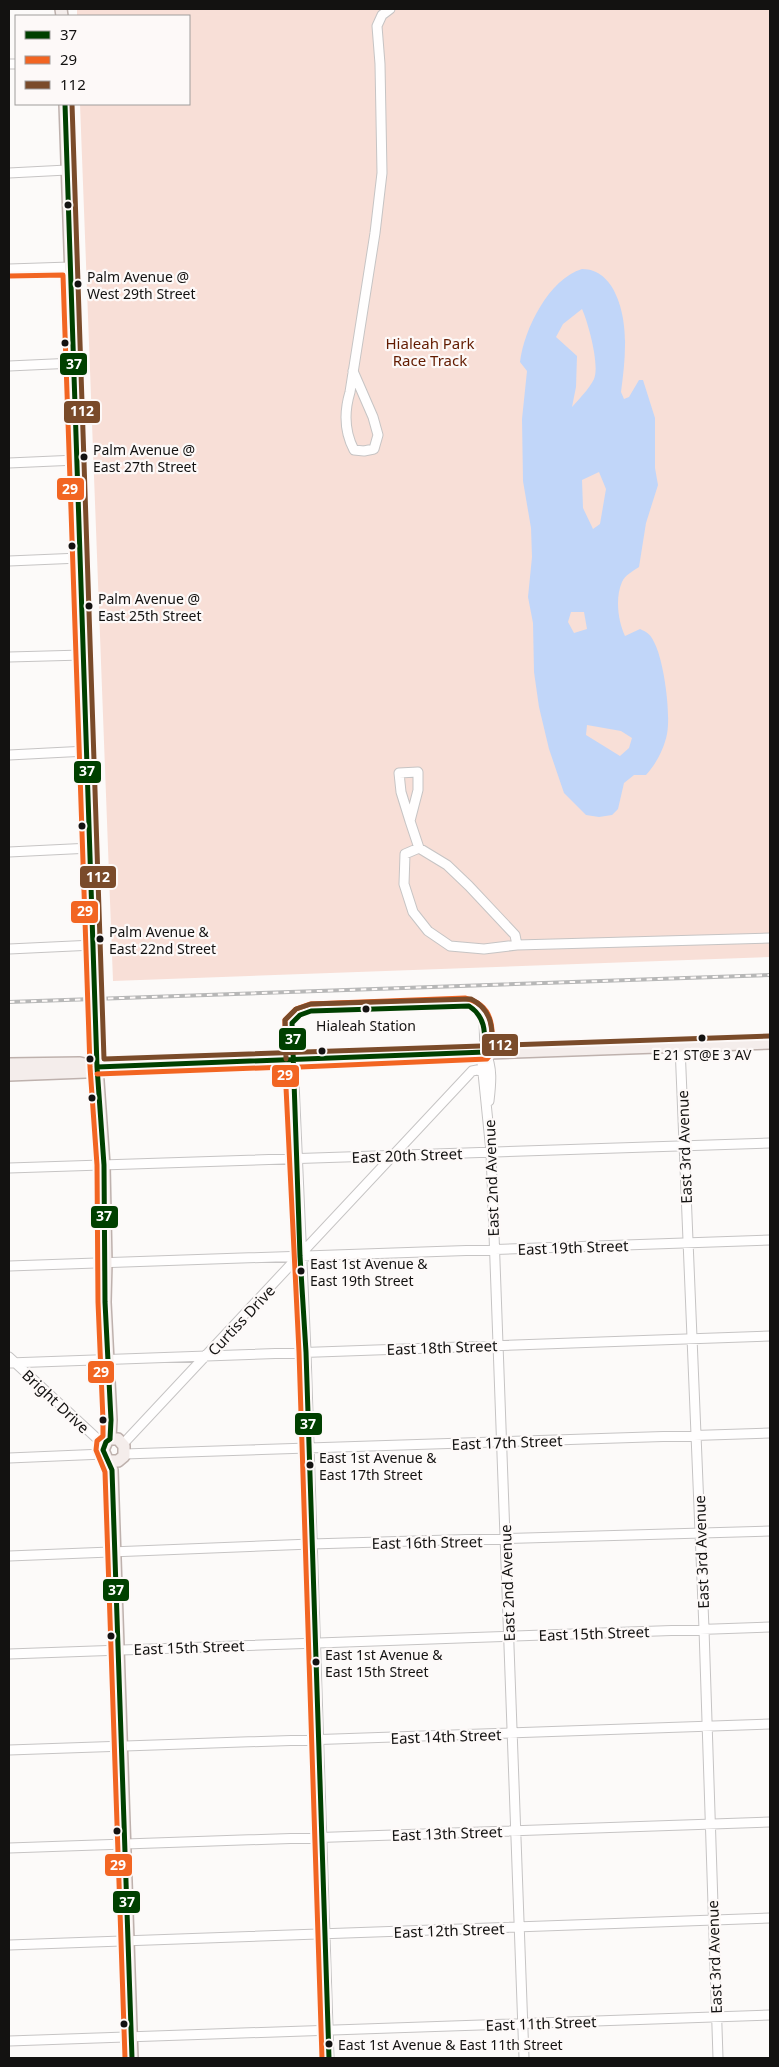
<svg xmlns="http://www.w3.org/2000/svg" width="779" height="2067" font-family="'Noto Sans',sans-serif">
	<style>
		.green { fill: #f8dfd7 }
		.water { fill: #c1d6f9; fill-rule: evenodd }
		.lines { fill: none; stroke-linecap: round; stroke-linejoin: round }
		.minor-casing { stroke: #c6c4c4; stroke-width: 11 }
		.major-casing { stroke: #beb1ad; stroke-width: 14 }
		.minor { stroke: #fffefe; stroke-width: 9 }
		.major { stroke: #f4edeb; stroke-width: 11 }
		.rail-casing { stroke: #b7b7b7; stroke-width: 4 }
		.rail { stroke: #fdf9f8; stroke-width: 2; stroke-dasharray: 5.5; stroke-linecap: butt }
		.bus-1-casing { stroke: #fdf9f8; stroke-width: 9 }
		.bus-2-casing { stroke: #fdf9f8; stroke-width: 9 }
		.bus-3-casing { stroke: #fdf9f8; stroke-width: 9 }
		.bus-1 { stroke: #004000; stroke-width: 5 }
		.bus-2 { stroke: #f26522; stroke-width: 5 }
		.bus-3 { stroke: #7a4b2a; stroke-width: 5 }
		.bus-dot { fill: #131211; stroke: #fdf9f8; stroke-width: 2 }
		.labels { text-anchor: middle; dominant-baseline: central; stroke-width: 4.5; stroke-linejoin: round; paint-order: stroke }
		.bus-label { font-size: 14px; fill: #131211; stroke: #fdf9f8; text-anchor: start }
		.park-label { font-size: 15px; fill: #631c01; stroke: #fdf9f8 }
		.street-label { font-size: 15px; fill: #131211; stroke: #fdf9f8 }
		.line-badge { stroke: #fdf9f8; stroke-width: 2 }
		.badge-label { font-size: 14px; text-anchor: middle; font-weight: bold; fill: #fff }
	</style>
	<rect width="100%" height="100%" fill="#fcfaf9"/>
	<!-- green -->
	<path class="green" d="M77 9H770V957L113 981 80 104H189V16H77Z"/>
	<!-- water -->
	<path class="water" d="M582 269C617 269 626 318 625 345 625 361 623 376 621 392L624 399 629 397 639 380H643L655 418V468L658 485 646 523 639 567C633 571 625 575 622 582 615 598 618 621 625 636L640 629C647 632 651 635 654 642 664 660 671 714 667 734 664 749 656 764 646 775H634L624 783 618 809 612 815 599 817 586 815 564 793 549 749 539 707 534 672 533 623 528 597 532 557 531 528 523 481 522 419 527 371 520 362C524 329 549 279 582 269ZM582 309C588 322 600 365 594 379 589 389 579 399 572 407L576 387 577 356 556 337 563 324ZM599 472 606 489 600 524 593 529 583 508 582 480ZM571 612H584L587 629 574 633 568 622ZM587 725 621 731 632 738 629 748 620 756 586 735Z"/>
	<g class="lines">
		<!-- minor casing -->
		<g class="minor-casing">
			<path id="minor" d="M9 64H16
				M9 173 67 170
				M9 269 70 267
				M9 366 74 363
				M353 371 373 417 378 435 374 449 364 451 354 450C344 431 344 412 350 392L375 233 382 173 380 64 377 26 382 15 390 9
				M9 463 77 460
				M9 561 80 558
				M9 657 83 655
				M9 755 87 751
				M410 821 401 792 399 773 418 772V790L410 821 419 848
				M9 852 91 848
				M517 945 515 935 469 886 447 865 419 848 405 854 404 884 413 912 428 931 450 946 484 949 517 945 770 938
				M9 949 94 945
				M484 1021 485 1052 482 1063 491 1152 524 2058
				M680 1046 704 1629 718 2058
				M485 1052C493 1067 491 1084 489 1101
				M293 1059 306 1352 329 2058
				M9 1168 770 1143
				M9 1266 770 1240
				M9 1357 104 1445
				M9 1363 770 1336
				M123 1444 472 1071 477 1070 483 1072
				M124 1454 770 1433
				M9 1458 104 1454
				M9 1556 311 1544 770 1531
				M9 1654 770 1627
				M9 1750 770 1724
				M9 1848 770 1822
				M9 1945 770 1918
				M9 2041 770 2015"/>
		</g>
		<!-- major casing -->
		<g class="major-casing">
			<path id="major" d="M61 9 62 16
				M65 104 94 945 97 1067 104 1165 106 1263 105 1302 111 1420 110 1439
				M9 1064 80 1063 97 1067 770 1043
				M9 1075 86 1072 97 1067
				M109 1461H118L124 1456V1446L118 1439H108L103 1450 112 1470 132 2058"/>
		</g>
		<!-- minor -->
		<use href="#minor" class="minor"/>
		<!-- major -->
		<use href="#major" class="major"/>
		<!-- rail casing -->
		<g class="rail-casing">
			<path id="rail" d="M9 1002 770 975"/>
		</g>
		<!-- rail -->
		<use href="#rail" class="rail"/>
		<!-- bus-1 casing -->
		<g class="bus-1-casing">
			<path id="bus-1" d="M65 104 97 1067 104 1165 105 1302 111 1420 110 1439
				M97 1067 485 1052
				M110 1439 106 1442 103 1450 112 1470 132 2058
				M329 2058 306 1352 300 1256 292 1023 300 1015 311 1011 469 1006C486 1017 485 1033 485 1052"/>
		</g>
		<!-- bus-2 casing -->
		<g class="bus-2-casing">
			<path id="bus-2" d="M9 276 63 275 90 1067 97 1165 98 1302 103 1420V1436L97 1441 96 1450 105 1472 125 2058
				M285 1052V1020L296 1009 310 1004 465 998C494 1005 493 1027 492 1053L487 1059 300 1067
				M97 1074 285 1067 299 1352 322 2058"/>
		</g>
		<!-- bus-3 casing -->
		<g class="bus-3-casing">
			<path id="bus-3" d="M72 104 104 1059 770 1036
				M286 1059 285 1020 296 1009 311 1004 471 999C493 1010 493 1030 492 1052"/>
		</g>
		<!-- bus-1 -->
		<use href="#bus-1" class="bus-1"/>
		<!-- bus-2 -->
		<use href="#bus-2" class="bus-2"/>
		<!-- bus-3 -->
		<use href="#bus-3" class="bus-3"/>
	</g>
	<!-- markers -->
	<g class="bus-dot">
		<circle cx="68" cy="205" r="4.5"/>
		<circle cx="78" cy="284" r="4.5"/>
		<circle cx="65" cy="343" r="4.5"/>
		<circle cx="84" cy="457" r="4.5"/>
		<circle cx="72" cy="546" r="4.5"/>
		<circle cx="89" cy="606" r="4.5"/>
		<circle cx="82" cy="826" r="4.5"/>
		<circle cx="100" cy="939" r="4.5"/>
		<circle cx="366" cy="1009" r="4.5"/>
		<circle cx="702" cy="1038" r="4.5"/>
		<circle cx="322" cy="1051" r="4.5"/>
		<circle cx="90" cy="1059" r="4.5"/>
		<circle cx="92" cy="1098" r="4.5"/>
		<circle cx="301" cy="1271" r="4.5"/>
		<circle cx="103" cy="1420" r="4.5"/>
		<circle cx="310" cy="1465" r="4.5"/>
		<circle cx="111" cy="1636" r="4.5"/>
		<circle cx="316" cy="1662" r="4.5"/>
		<circle cx="117" cy="1831" r="4.5"/>
		<circle cx="124" cy="2024" r="4.5"/>
		<circle cx="329" cy="2044" r="4.5"/>
	</g>
	<g class="labels">
		<!-- bus labels -->
		<g class="bus-label">
			<text x="87" y="276">Palm Avenue @<tspan x="87" dy="17">West 29th Street</tspan></text>
			<text x="93" y="449">Palm Avenue @<tspan x="93" dy="17">East 27th Street</tspan></text>
			<text x="98" y="598">Palm Avenue @<tspan x="98" dy="17">East 25th Street</tspan></text>
			<text x="109" y="931">Palm Avenue &amp;<tspan x="109" dy="17">East 22nd Street</tspan></text>
			<text x="366" y="1025" text-anchor="middle">Hialeah Station</text>
			<text x="702" y="1054" text-anchor="middle">E 21 ST@E 3 AV</text>
			<text x="310" y="1263">East 1st Avenue &amp;<tspan x="310" dy="17">East 19th Street</tspan></text>
			<text x="319" y="1457">East 1st Avenue &amp;<tspan x="319" dy="17">East 17th Street</tspan></text>
			<text x="325" y="1654">East 1st Avenue &amp;<tspan x="325" dy="17">East 15th Street</tspan></text>
			<text x="338" y="2044">East 1st Avenue &amp; East 11th Street</text>
		</g>
		<!-- park labels -->
		<g class="park-label">
			<text x="430" y="343">Hialeah Park<tspan x="430" dy="17">Race Track</tspan></text>
		</g>
		<!-- street labels -->
		<g class="street-label">
			<text transform="translate(684 1147) rotate(-92)">East 3rd Avenue</text>
			<text transform="translate(407 1155) rotate(-2)">East 20th Street</text>
			<text transform="translate(491 1178) rotate(-92)">East 2nd Avenue</text>
			<text transform="translate(573 1247) rotate(-2)">East 19th Street</text>
			<text transform="translate(241 1320) rotate(-47)">Curtiss Drive</text>
			<text transform="translate(442 1347) rotate(-2)">East 18th Street</text>
			<text transform="translate(56 1401) rotate(43)">Bright Drive</text>
			<text transform="translate(507 1442) rotate(-2)">East 17th Street</text>
			<text transform="translate(427 1542) rotate(-1)">East 16th Street</text>
			<text transform="translate(701 1552) rotate(-92)">East 3rd Avenue</text>
			<text transform="translate(507 1583) rotate(-92)">East 2nd Avenue</text>
			<text transform="translate(594 1633) rotate(-2)">East 15th Street</text>
			<text transform="translate(189 1647) rotate(-2)">East 15th Street</text>
			<text transform="translate(446 1736) rotate(-2)">East 14th Street</text>
			<text transform="translate(447 1833) rotate(-2)">East 13th Street</text>
			<text transform="translate(449 1930) rotate(-2)">East 12th Street</text>
			<text transform="translate(714 1957) rotate(-92)">East 3rd Avenue</text>
			<text transform="translate(541 2023) rotate(-2)">East 11th Street</text>
		</g>
	</g>
	<g class="line-badge">
		<rect x="59" y="352" width="29" height="24" rx="5" fill="#004000"/>
		<rect x="63" y="400" width="38" height="24" rx="5" fill="#7a4b2a"/>
		<rect x="56" y="477" width="29" height="24" rx="5" fill="#f26522"/>
		<rect x="73" y="760" width="29" height="24" rx="5" fill="#004000"/>
		<rect x="79" y="865" width="38" height="24" rx="5" fill="#7a4b2a"/>
		<rect x="70" y="900" width="29" height="24" rx="5" fill="#f26522"/>
		<rect x="278" y="1027" width="29" height="24" rx="5" fill="#004000"/>
		<rect x="481" y="1033" width="38" height="24" rx="5" fill="#7a4b2a"/>
		<rect x="271" y="1064" width="29" height="24" rx="5" fill="#f26522"/>
		<rect x="90" y="1205" width="29" height="24" rx="5" fill="#004000"/>
		<rect x="87" y="1360" width="28" height="24" rx="5" fill="#f26522"/>
		<rect x="294" y="1412" width="29" height="24" rx="5" fill="#004000"/>
		<rect x="102" y="1578" width="28" height="24" rx="5" fill="#004000"/>
		<rect x="104" y="1853" width="29" height="24" rx="5" fill="#f26522"/>
		<rect x="112" y="1890" width="29" height="24" rx="5" fill="#004000"/>
	</g>
	<g class="badge-label">
		<text x="74" y="369">37</text>
		<text x="82" y="416">112</text>
		<text x="70" y="494">29</text>
		<text x="87" y="776">37</text>
		<text x="98" y="882">112</text>
		<text x="85" y="916">29</text>
		<text x="293" y="1044">37</text>
		<text x="500" y="1050">112</text>
		<text x="285" y="1080">29</text>
		<text x="104" y="1221">37</text>
		<text x="101" y="1377">29</text>
		<text x="308" y="1429">37</text>
		<text x="116" y="1595">37</text>
		<text x="118" y="1870">29</text>
		<text x="127" y="1907">37</text>
	</g>
	<!-- border -->
	<rect width="779" height="2067" fill="none" stroke="#131211" stroke-width="20"/>
	<!-- legend -->
	<rect x="15" y="15" width="175" height="90" fill="#fdf9f8" stroke="#9f9d9c"/>
	<rect x="25" y="31" width="25" height="8" fill="#004000" stroke="#9f9d9c"/>
	<text x="60" y="40" font-size="15" fill="#131211">37</text>
	<rect x="25" y="56" width="25" height="8" fill="#f26522" stroke="#9f9d9c"/>
	<text x="60" y="65" font-size="15" fill="#131211">29</text>
	<rect x="25" y="81" width="25" height="8" fill="#7a4b2a" stroke="#9f9d9c"/>
	<text x="60" y="90" font-size="15" fill="#131211">112</text>
</svg>
